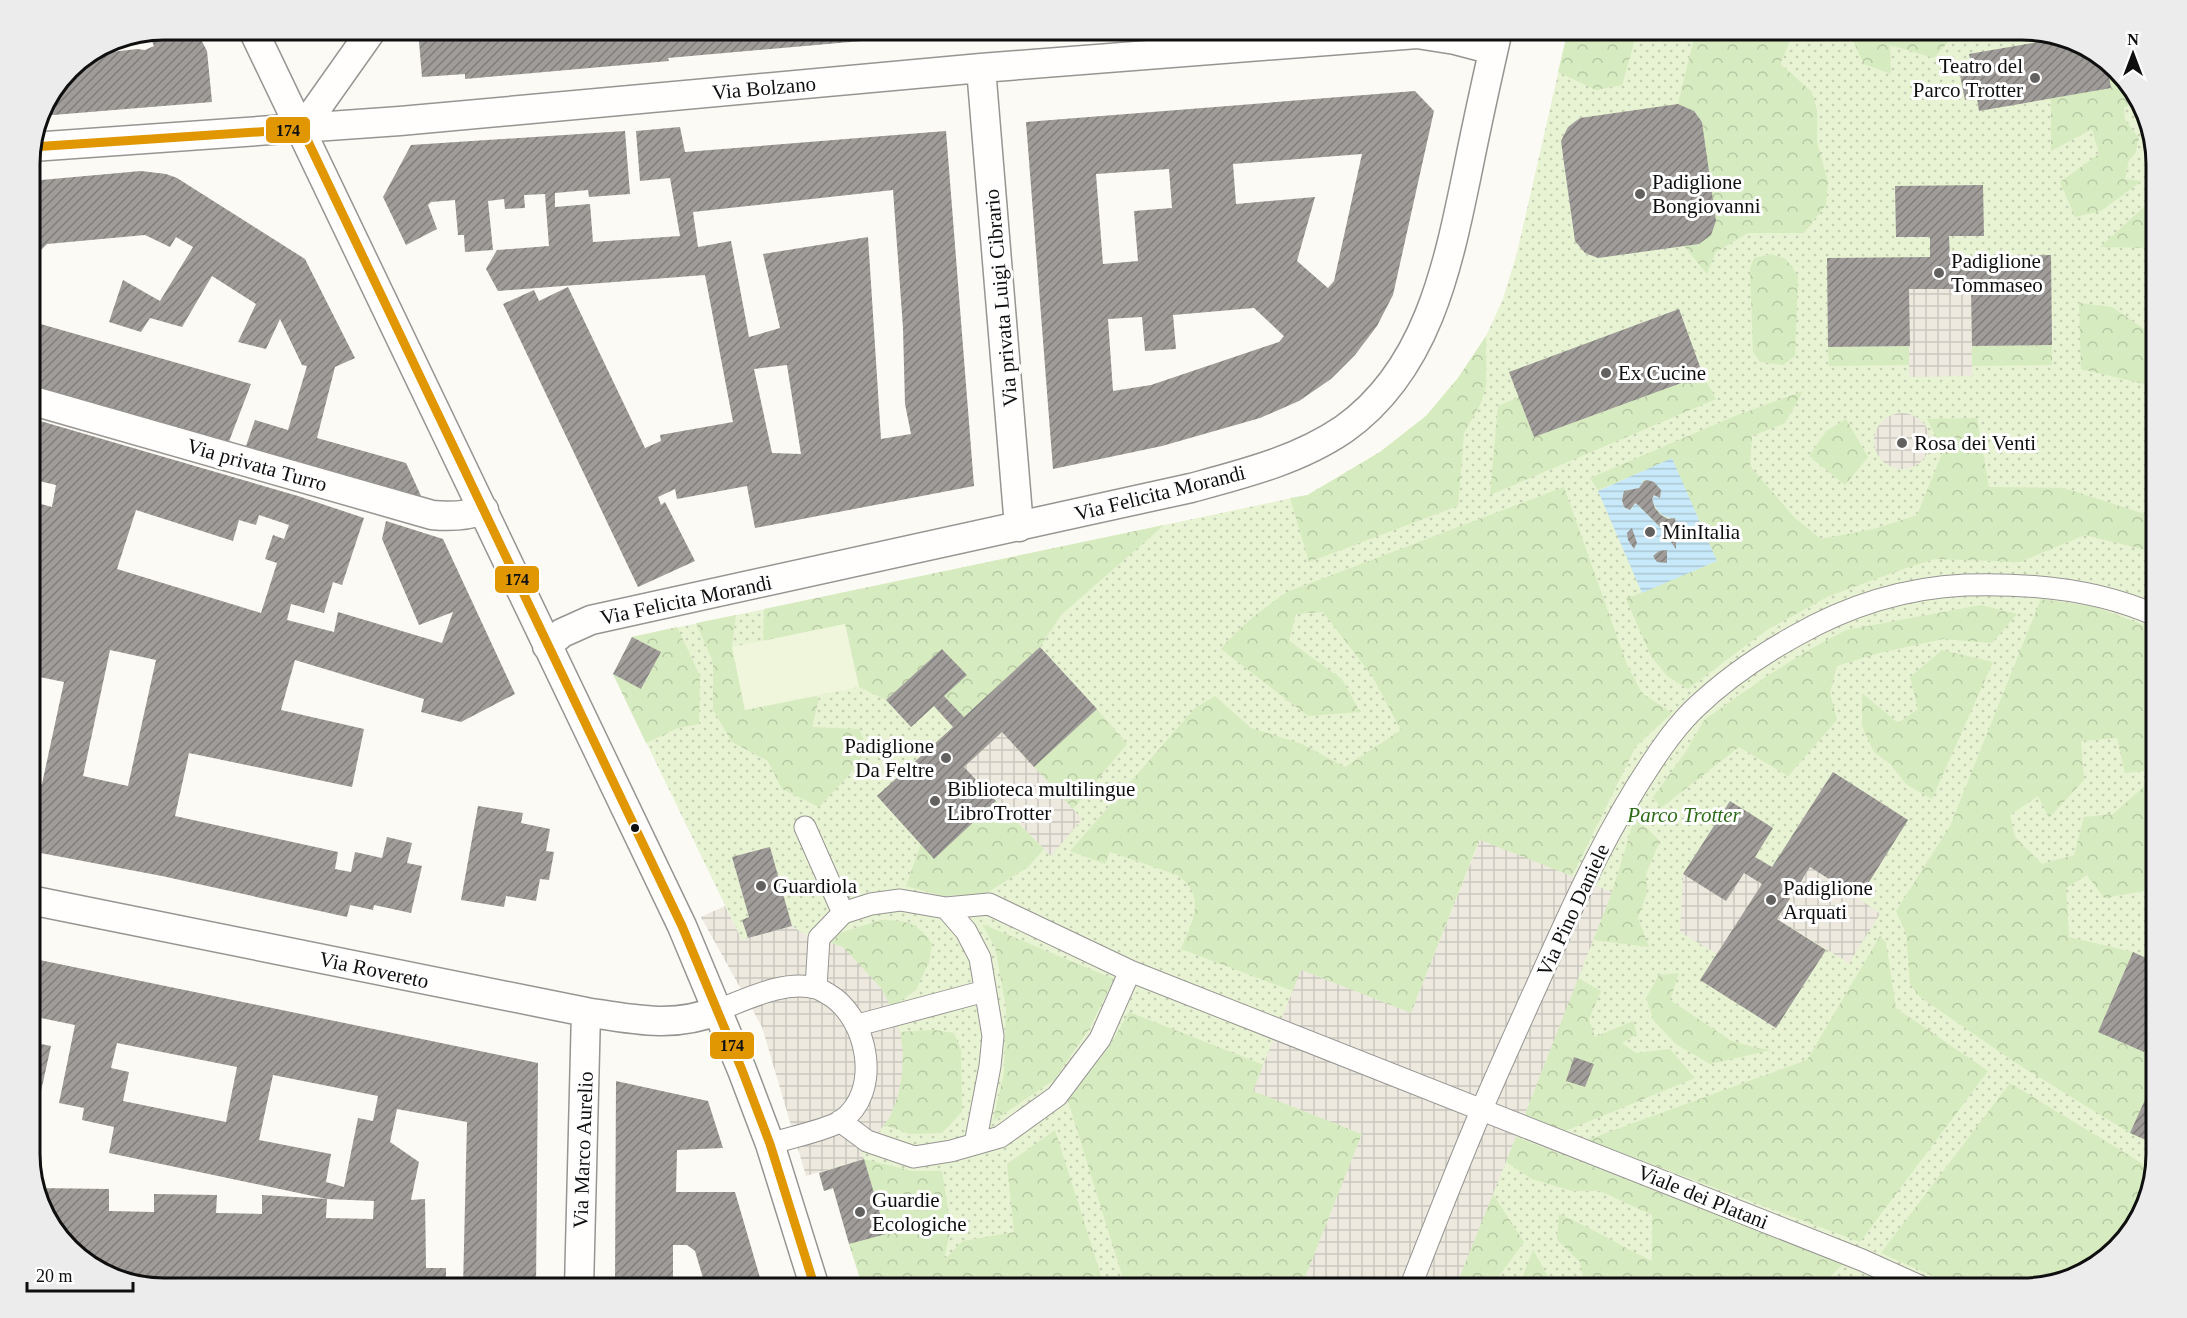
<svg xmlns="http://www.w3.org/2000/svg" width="2187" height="1318" font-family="'Times New Roman',serif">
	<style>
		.grass { fill: url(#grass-dots) }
		.forest { fill: url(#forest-crowns) }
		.pitch { fill: #f0f6dc }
		.plaza { fill: url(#plaza-grid) }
		.water { fill: url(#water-rules); fill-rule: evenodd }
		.building { fill: url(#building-hatch); fill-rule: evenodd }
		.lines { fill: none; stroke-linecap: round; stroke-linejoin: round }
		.pedestrian-casing { stroke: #969592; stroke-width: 23 }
		.minor-casing { stroke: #969592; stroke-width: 31 }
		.pedestrian { stroke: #fffefd; stroke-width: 21 }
		.minor { stroke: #fffefd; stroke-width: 28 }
		.bus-1-casing { stroke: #fff; stroke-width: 14 }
		.bus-1 { stroke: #e09702; stroke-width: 9 }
		.poi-dot { fill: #62615f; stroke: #fff; stroke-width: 2 }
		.bus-dot { fill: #0f0f0f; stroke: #fff; stroke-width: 2 }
		.labels { text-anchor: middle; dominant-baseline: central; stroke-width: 6; stroke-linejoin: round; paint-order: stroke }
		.poi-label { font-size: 21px; fill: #0f0f0f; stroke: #fff; text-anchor: start }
		.street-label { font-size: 21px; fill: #0f0f0f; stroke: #fff }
		.park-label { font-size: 21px; font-style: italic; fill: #2e6c19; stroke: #fff }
		.rim { fill: none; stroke: #0f0f0f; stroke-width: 3 }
		.line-badge { stroke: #fff; stroke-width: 2 }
		.pale-badge-label { font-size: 16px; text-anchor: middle; font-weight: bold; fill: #111 }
	</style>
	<defs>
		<pattern id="grass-dots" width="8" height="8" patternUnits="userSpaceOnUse" patternTransform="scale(1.5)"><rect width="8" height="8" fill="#e7f3d2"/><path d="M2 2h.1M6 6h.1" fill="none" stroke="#c5cfb3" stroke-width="1.8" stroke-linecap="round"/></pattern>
		<pattern id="forest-crowns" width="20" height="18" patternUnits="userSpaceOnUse" patternTransform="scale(1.5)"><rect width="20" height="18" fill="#d7ebc0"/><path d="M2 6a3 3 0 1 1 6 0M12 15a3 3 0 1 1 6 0" fill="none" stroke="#b7c8a4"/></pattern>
		<pattern id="plaza-grid" width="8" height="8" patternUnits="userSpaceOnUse" patternTransform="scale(1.5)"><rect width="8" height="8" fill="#ede9df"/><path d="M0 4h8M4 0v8" fill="none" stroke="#cac7be"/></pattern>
		<pattern id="water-rules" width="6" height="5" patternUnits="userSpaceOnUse" patternTransform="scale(1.5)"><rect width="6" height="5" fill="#c8e9f9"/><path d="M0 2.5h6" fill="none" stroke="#abc7d4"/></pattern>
		<pattern id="building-hatch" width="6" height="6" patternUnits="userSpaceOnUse" patternTransform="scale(1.5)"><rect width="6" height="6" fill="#9f9c99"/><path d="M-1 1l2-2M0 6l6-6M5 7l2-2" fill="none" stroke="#807e7b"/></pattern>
	</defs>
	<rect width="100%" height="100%" fill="#fcfaf4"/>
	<!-- grass -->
	<path class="grass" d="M1568 30H2023L2090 48 2139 97 2157 156V1154L2139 1221 2090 1270 2023 1288H863L833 1189 824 1191 819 1173 860 1148 890 1117 898 1095 902 1074 903 1053 900 1032 843 947 804 934 792 926 742 940 613 674 632 637 1307 495 1380 452 1426 416 1458 378 1486 336 1503 299 1517 253Z"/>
	<!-- forest -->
	<path class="forest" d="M1568 30H1634V43L1622 85 1596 90 1558 72Z
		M1696 30H1709L1716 38 1725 41 1794 32 1780 64 1812 92 1817 110V142L1828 182 1826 205 1804 233H1748L1716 252 1707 274 1684 246C1704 243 1709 240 1716 221L1702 122 1694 111 1678 104Z
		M1848 30H1958L1934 58 1890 45 1891 74 1864 64Z
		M2107 65 2139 97 2141 103 2124 107 2125 120 2139 138 2135 154 2129 160 2125 179 2142 181 2101 211 2075 217 2060 182 2099 154 2092 129 2051 151V102L2049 98 2111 88Z
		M2156 196 2157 248 2100 247Z
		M1771 254 1786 259 1798 276 1795 356 1783 365 1760 362 1753 352 1750 269 1754 258Z
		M2079 303 2112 307 2157 338V387L2081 369Z
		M1486 336V385L1481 403 1464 433 1458 506 1309 562 1290 498 1308 495 1380 452 1426 416 1458 378Z
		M2052 345V365L1972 366V346Z
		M1910 346 1909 365 1829 366 1828 347Z
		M1703 375 1716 399 1490 495 1498 406 1519 397 1534 437Z
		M1803 391 1785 423 1752 436 1750 466 1794 517 1821 539 1874 529 1917 515 1943 451 1927 419 1977 418 1989 487 2064 488 2157 518V553L2085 535 2020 562 1935 559 1906 568 1829 596 1765 631 1688 689 1667 676 1651 656 1626 599 1717 561 1672 459 1598 490 1590 478 1735 416Z
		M1846 419 1868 457 1845 485 1809 456 1826 431Z
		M1564 487 1627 665 1642 693 1672 713 1636 746 1572 876 1479 840 1411 1013 1301 970 1293 991 1181 949C1192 922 1208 896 1177 875L1110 852 1105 864 1070 851 1195 708 1215 696 1251 728 1302 744 1345 767 1401 730 1372 676 1323 612 1296 614 1289 641 1342 679 1360 712 1308 716 1221 649C1240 626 1262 609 1287 592Z
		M1164 525 1061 615 1040 647 964 717 944 696 967 675 943 649 886 700 859 687 845 624 763 641 764 609Z
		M2041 599 2095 607 2157 630V749L2150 747 2144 771 2125 773 2117 738 2081 741 2084 780 2049 818 2038 796 2010 815 2015 837 2042 864 2074 855 2084 817 2113 814 2147 784 2157 794V912L2150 890 2104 898 2087 875 2066 888 2069 937 2133 952 2098 1032 2144 1052 2157 1023V1073L2130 1133 2013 1061 1920 997 1910 984 1906 933 1896 911 1950 826Z
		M1981 605 2017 614 1992 643 1943 639 1879 653 1837 666 1830 693 1837 720 1788 776 1739 747 1661 808 1653 797 1685 753 1704 720 1767 676 1814 647 1846 630Z
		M736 615 732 647 745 710 816 696 819 699 812 727 859 729 868 749 849 775 819 807 782 789 768 761 732 742 713 710V662L696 623Z
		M677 627 700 676 699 724 678 728 646 743 613 674 642 689 660 652 632 637Z
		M1942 650 1993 662 1932 799 1906 784 1890 764 1874 752 1862 726V693L1898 723 1918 709 1910 677Z
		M1097 709 1127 744 1073 809 1034 767Z
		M996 801 1044 849 1028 867 985 894 943 896 906 886 921 844 934 858Z
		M1635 817 1660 841 1646 874 1647 893 1638 918 1649 947 1593 940 1612 892Z
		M881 920C906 920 919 923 932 944L929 962 916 990 891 1007 881 988 831 943 840 933Z
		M982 924 1114 979 1089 1029 1054 1080 993 1121 1004 1073 1006 1007 995 947Z
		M1880 936 1886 943 1896 1008 1988 1071 1860 1242 1587 1140 1807 1060Z
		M1679 973 1670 1000 1730 1040 1753 1047 1771 1050 1710 1064 1676 1044 1654 1021 1646 998 1659 975Z
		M1578 978 1601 991 1589 1019 1595 1037 1633 1021 1637 1034 1622 1043 1636 1053 1670 1049 1695 1078 1563 1132 1524 1117Z
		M1129 1012 1264 1065 1253 1091 1362 1134 1301 1288H1126L1068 1101 1109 1047Z
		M935 1030 954 1033 961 1050 962 1112 942 1133 910 1134 884 1125C903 1098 904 1063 900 1032Z
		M2010 1083 2153 1170 2139 1221 2090 1270 2023 1288H1960L1881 1253Z
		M1055 1130 1105 1288H863L849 1244 886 1233 864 1159 912 1171H942L951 1227 944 1260 963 1241 1014 1232 1007 1164Z
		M1516 1137 1843 1264 1819 1288H1595L1584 1282 1580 1262 1557 1240 1559 1214C1591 1227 1620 1246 1652 1261V1215L1600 1191H1572L1532 1179 1506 1162Z
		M1493 1194 1524 1242 1497 1279 1496 1288H1455Z
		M1533 1250 1553 1285 1558 1288H1518Z"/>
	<!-- pitch -->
	<path class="pitch" d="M845 624 859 687 745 710 732 647Z"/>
	<!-- plaza -->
	<path class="plaza" d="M1909 289H1971L1972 376 1909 377Z
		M1874 441a28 28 0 1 1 56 0a28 28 0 1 1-56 0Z
		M1002 732 1082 819 1051 856 964 767Z
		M1480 840 1612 892 1516 1137 1455 1288H1301L1362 1134 1253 1091 1301 970 1411 1013Z
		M1810 867 1859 898 1880 914 1849 963 1777 919Z
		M1744 873 1762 884 1717 954 1680 932 1683 874 1726 901Z
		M725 906 742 940 792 926 804 934 843 947 881 988 891 1007 900 1032 903 1053 902 1074 898 1095 890 1117 878 1133 860 1148 864 1159 806 1176 762 1027 701 917Z"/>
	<!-- water -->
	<path class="water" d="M1672 458 1717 561 1642 593 1598 491ZM1644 480 1654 482 1661 491 1660 497 1654 495 1652 499C1656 510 1662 519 1675 518L1676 525 1693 530 1676 532V548L1661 528 1638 505 1635 503 1630 510 1624 507 1622 500 1624 491 1639 488Z"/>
	<!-- building -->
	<path class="building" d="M164 30H196L207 51 212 102 53 115H47L43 109 70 69 102 48 103 53 137 49 145 50 154 46 148 33Z
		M418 30H941V34L668 58 669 61 465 79V74L422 77Z
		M1709 30H1798V31L1725 41 1716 38Z
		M2056 39 2090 48 2107 65 2111 88 1979 111 1977 98 1965 100 1959 70 1972 67 1969 54Z
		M1415 91 1434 111 1393 295 1377 326 1355 355 1331 379 1299 401 1260 418 1162 446 1053 469 1026 122ZM1362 154 1334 281 1328 288 1297 261 1315 197 1236 204 1233 164ZM1169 169 1172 208 1134 211 1138 261 1103 264 1096 174ZM1254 308 1284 336 1279 342 1151 385 1113 391 1108 319 1142 317 1145 351 1176 349 1173 315Z
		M1678 104 1694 111 1702 122 1716 221 1711 235 1699 244 1598 258 1585 253 1575 241 1564 163 1561 141 1568 127 1580 118Z
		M680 127 685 152 946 131 974 486 755 528 747 486 677 499 675 489 658 497 661 505 665 502 695 561 638 587 503 304 534 290 539 301 568 287 645 448 661 441 660 435 733 422 705 275 498 291 486 269 497 250 549 246 545 194 524 195 525 208 505 209 504 199 488 201 493 250 465 252 464 235H458L455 200 431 202 428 205 437 229 406 245 383 197 411 145 625 131 630 194 589 197 588 190 555 193V207L590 204 593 242 680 236 670 178 640 181 636 131ZM893 190 903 328 905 404 911 434 881 439 868 237 763 254 780 328 749 337 731 241 698 247 693 212ZM787 365 801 454 772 453 754 369Z
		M141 171 166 174 177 178 305 259 355 358 335 367 317 438 406 463 422 498 245 449 255 420 288 430 307 366 302 365 280 319 266 349 238 342 256 304 212 276 182 327 150 318 141 332 109 322 123 280 160 301 193 247 176 237 170 247 145 235 47 244 40 251 30 298V181Z
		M1983 185 1984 236H1949L1950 257 2051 255 2052 345 1972 346 1971 289H1909L1910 346 1828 347 1827 258 1930 257V237H1896L1895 186Z
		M1679 309 1703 375 1534 437 1509 372Z
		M30 321 251 384 228 444 30 386Z
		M30 418 298 496 364 518 342 585 333 582 324 613 291 604 287 620 334 632 338 612 442 643 453 612 419 625 382 539 386 521 443 539 515 694 461 722 421 712 424 699 295 660 281 710 364 729 352 787 189 753 175 816 338 852 335 869 351 872 355 852 382 858 387 837 412 843 407 863 422 866 411 913 374 905 373 910 350 905 347 917 162 876 30 851V782L42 784 64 682 30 675V501L52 507 56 485 30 479ZM136 510 233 541 239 520 256 525 259 515 289 525 284 539 273 535 265 559 277 563 261 613 117 569ZM110 650 156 660 128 786 83 776Z
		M1647 480 1654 482 1661 490 1660 498 1654 495 1652 499 1655 508 1661 515 1668 519 1675 518 1676 525 1694 530 1689 533 1676 532V549L1661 528 1638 505 1635 503 1630 510 1624 507 1622 500 1624 491 1639 488 1644 481Z
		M1632 528 1637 543 1634 549 1628 540 1627 533Z
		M1667 550V563L1657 562 1653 556 1659 551Z
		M632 637 661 652 641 689 613 674Z
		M1040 647 1097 709 1034 767 1002 732 964 767 996 801 934 859 877 796 953 727 934 706 911 727 886 700 942 649 967 675 944 696 964 717Z
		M1833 772 1908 820 1859 898 1810 867 1777 919 1826 950 1776 1028 1700 980 1762 884 1744 873 1726 901 1683 874 1730 801 1773 828 1755 857 1772 867Z
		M478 806 523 813 521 823 550 829 546 851 554 852 549 880 540 879 536 901 506 896 504 907 461 900Z
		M770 847 792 926 748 938 742 920 749 917 732 857Z
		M2133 952 2157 963V1023L2144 1052 2098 1032Z
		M30 958 538 1063 536 1288H463L467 1122 397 1109 390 1142 419 1162 411 1200 425 1199 426 1268H446V1288H164L97 1270 48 1221 38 1188 109 1189V1211L154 1212V1194L217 1195 216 1213 262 1214V1195L327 1199 326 1218 373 1219 374 1201 327 1199 109 1153 114 1127 82 1120 84 1108 59 1103 75 1025 41 1018 36 1043 51 1046 30 1141ZM117 1043 237 1067 226 1122 123 1101 129 1072 111 1068ZM273 1075 378 1096 373 1121 358 1118 344 1187 326 1182 331 1154 259 1140Z
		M1574 1057 1594 1064 1585 1087 1566 1081Z
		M2157 1073V1145L2130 1133Z
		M616 1081 708 1101 723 1148 677 1150 676 1192H735L763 1288H706L695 1251 687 1245H673V1288H615Z
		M864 1159 886 1234 849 1244 833 1188 824 1191 819 1173Z
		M30 1160 40 1161 35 1178 30 1162Z"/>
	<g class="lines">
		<!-- pedestrian casing -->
		<g class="pedestrian-casing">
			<path id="pedestrian" d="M805 827 843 913
				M946 908 966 931 980 958 993 1036 990 1066 975 1144
				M816 988 819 938 843 913 871 904 900 900 946 908 989 904 1130 971 1862 1260 1924 1288
				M718 1010C748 999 783 980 816 988 820 989 824 992 828 994 868 1017 883 1092 841 1121 827 1130 788 1138 770 1144
				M858 1025 985 991
				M840 1121 867 1141 914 1157 951 1151 1000 1137 1057 1096 1100 1039 1130 971
				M1410 1288C1433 1229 1456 1170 1481 1111 1499 1069 1518 1027 1537 985 1567 918 1597 851 1635 789 1652 762 1670 733 1693 710 1723 681 1759 656 1795 636 1849 605 1903 588 1965 585 2029 583 2098 589 2157 616"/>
		</g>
		<!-- minor casing -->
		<g class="minor-casing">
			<path id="minor" d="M253 30 682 926 742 1070 770 1144 815 1288
				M981 68 1019 527
				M302 129 372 30
				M32 147 400 121 981 68 1417 34 1455 40 1493 50
				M30 400 432 515C451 517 467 516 484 510
				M547 646 562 633 591 620 1191 488C1243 474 1299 460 1344 429 1430 368 1449 260 1469 164 1478 119 1488 74 1498 30
				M30 900 586 1012C631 1019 675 1029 718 1010
				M579 1288 586 1012"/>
		</g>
		<!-- pedestrian -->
		<use href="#pedestrian" class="pedestrian"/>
		<!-- minor -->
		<use href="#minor" class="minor"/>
		<!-- bus-1 casing -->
		<g class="bus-1-casing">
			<path id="bus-1" d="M32 147 302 129 682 926 742 1070 770 1144 815 1288"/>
		</g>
		<!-- bus-1 -->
		<use href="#bus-1" class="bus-1"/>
	</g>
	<!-- markers -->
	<g class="poi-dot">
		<circle cx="2035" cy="78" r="6"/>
		<circle cx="1640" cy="194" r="6"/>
		<circle cx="1939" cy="273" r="6"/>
		<circle cx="1606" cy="373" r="6"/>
		<circle cx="1902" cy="443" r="6"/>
		<circle cx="1650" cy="532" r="6"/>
		<circle cx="946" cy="758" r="6"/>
		<circle cx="935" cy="801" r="6"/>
		<circle cx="761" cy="886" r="6"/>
		<circle cx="1771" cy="900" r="6"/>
		<circle cx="860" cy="1212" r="6"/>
	</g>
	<circle class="bus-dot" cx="635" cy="828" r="5"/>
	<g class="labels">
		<!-- poi labels -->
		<g class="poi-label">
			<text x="2023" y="66" text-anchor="end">Teatro del<tspan x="2023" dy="24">Parco Trotter</tspan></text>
			<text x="1652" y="182">Padiglione<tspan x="1652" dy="24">Bongiovanni</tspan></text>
			<text x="1951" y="261">Padiglione<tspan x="1951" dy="24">Tommaseo</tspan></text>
			<text x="1618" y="373">Ex Cucine</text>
			<text x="1914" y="443">Rosa dei Venti</text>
			<text x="1662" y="532">MinItalia</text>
			<text x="934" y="746" text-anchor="end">Padiglione<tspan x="934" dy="24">Da Feltre</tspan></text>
			<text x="947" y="789">Biblioteca multilingue<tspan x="947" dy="24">LibroTrotter</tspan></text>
			<text x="773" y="886">Guardiola</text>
			<text x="1783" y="888">Padiglione<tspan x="1783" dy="24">Arquati</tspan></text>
			<text x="872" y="1200">Guardie<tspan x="872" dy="24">Ecologiche</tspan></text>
		</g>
		<!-- street labels -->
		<g class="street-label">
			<text transform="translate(764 88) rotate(-5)">Via Bolzano</text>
			<text transform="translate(1001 298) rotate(-95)">Via privata Luigi Cibrario</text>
			<text transform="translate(257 465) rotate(16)">Via privata Turro</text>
			<text transform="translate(1160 493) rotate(-14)">Via Felicita Morandi</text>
			<text transform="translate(686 600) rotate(-12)">Via Felicita Morandi</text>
			<text transform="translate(1573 910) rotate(-65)">Via Pino Daniele</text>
			<text transform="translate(374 970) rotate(12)">Via Rovereto</text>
			<text transform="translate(583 1150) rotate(-88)">Via Marco Aurelio</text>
			<text transform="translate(1703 1197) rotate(22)">Viale dei Platani</text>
		</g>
		<!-- park labels -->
		<g class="park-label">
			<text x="1684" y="815">Parco Trotter</text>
		</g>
	</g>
	<!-- crop -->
	<path d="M0 0H2187V1318H0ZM164 40H2022A124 124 0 0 1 2146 164V1154A124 124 0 0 1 2022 1278H164A124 124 0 0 1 40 1154V164A124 124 0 0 1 164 40Z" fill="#ececec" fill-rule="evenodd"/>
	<path class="rim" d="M164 40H2022A124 124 0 0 1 2146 164V1154A124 124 0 0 1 2022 1278H164A124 124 0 0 1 40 1154V164A124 124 0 0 1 164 40Z"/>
	<g class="line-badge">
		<rect x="265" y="116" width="46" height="28" rx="6" fill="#e09702"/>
		<rect x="494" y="565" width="46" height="29" rx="6" fill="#e09702"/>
		<rect x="709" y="1031" width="46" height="29" rx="6" fill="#e09702"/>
	</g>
	<g class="pale-badge-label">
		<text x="288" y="136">174</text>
		<text x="517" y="585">174</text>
		<text x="732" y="1051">174</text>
	</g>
	<!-- north arrow -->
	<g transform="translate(2133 54)" stroke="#ffffff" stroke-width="4.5" paint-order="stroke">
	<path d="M0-4.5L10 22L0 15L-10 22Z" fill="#0f0f0f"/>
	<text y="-9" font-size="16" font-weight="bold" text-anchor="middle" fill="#0f0f0f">N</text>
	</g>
	<!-- scale -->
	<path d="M27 1282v9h106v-9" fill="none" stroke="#0f0f0f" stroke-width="3"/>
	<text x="36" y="1282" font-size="18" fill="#0f0f0f" stroke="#ffffff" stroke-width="4.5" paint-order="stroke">20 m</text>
</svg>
